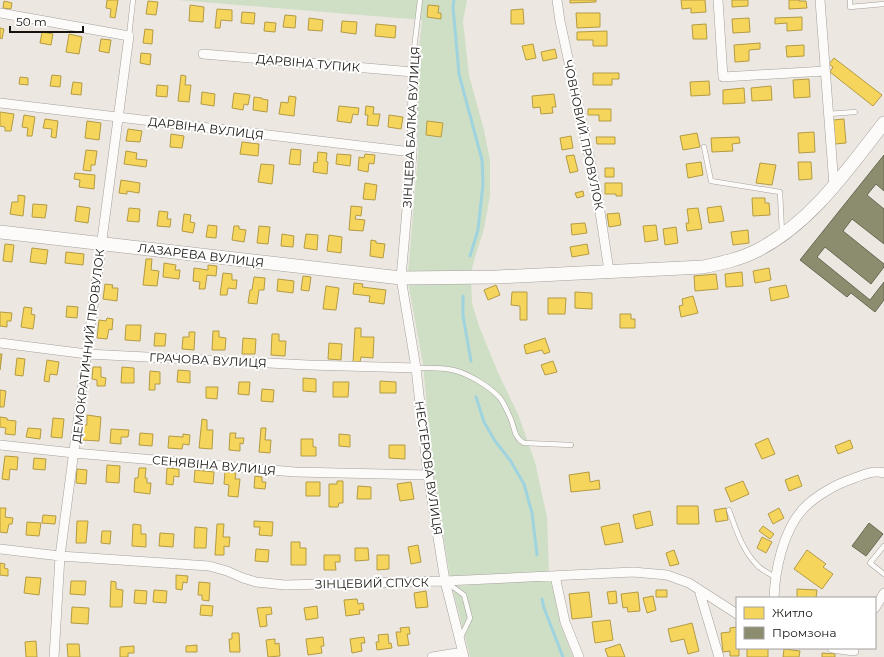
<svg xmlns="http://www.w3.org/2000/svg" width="884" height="657" font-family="Montserrat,sans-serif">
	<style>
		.green { fill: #cfdfc6 }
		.homes { fill: #f6d55c; stroke: #b39b45 }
		.industry { fill: #8c8c6e; stroke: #696852 }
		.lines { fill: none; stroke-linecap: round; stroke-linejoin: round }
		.stream { stroke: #9fd3de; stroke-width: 3 }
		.lane-casing { stroke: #a4a09b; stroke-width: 5.5 }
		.street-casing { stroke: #a4a09b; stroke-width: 10 }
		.secondary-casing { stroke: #a4a09b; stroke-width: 14 }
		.lane { stroke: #fcfbfa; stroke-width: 4.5 }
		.street { stroke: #fcfbfa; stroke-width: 9 }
		.secondary { stroke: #fcfbfa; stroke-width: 13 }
		.labels { text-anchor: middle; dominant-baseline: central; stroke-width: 4; stroke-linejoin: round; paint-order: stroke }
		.street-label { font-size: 12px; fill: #16130f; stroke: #fff }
	</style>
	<rect width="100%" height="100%" fill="#ede7e1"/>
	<!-- green -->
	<path class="green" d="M178 0H467L463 21 469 75 484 130 490 160V196L484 229 475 257 471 273H408L418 154V58L422 20Z
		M471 281 472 303 479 326 499 375 518 414 535 462 547 517 549 572 450 576 433 475 423 364 408 282Z
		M551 580 560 623 573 657H470L452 586Z"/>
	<!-- homes -->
	<path class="homes" d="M107 0H118L115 18 110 17 111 9 106 8Z
		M570 0H596V2L570 3Z
		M681 0H705L706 12 691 13V8L682 9Z
		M732 0H748V6L732 7Z
		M789 0H799V1H806L807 8 789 9Z
		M4 1 12 3 11 9 3 8Z
		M148 1 158 2 156 15 146 14Z
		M190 5 204 7 203 22 189 21Z
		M428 5 439 6 438 13H441V19L427 17Z
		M217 9 232 10V21L221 20 220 28H215Z
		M523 9 524 24H511V10Z
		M242 12 255 13 254 24 241 23Z
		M576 13H600V27L577 28Z
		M285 15 296 16 295 28 283 27Z
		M802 17V30L787 31V23L775 24V18Z
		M309 18 323 20 322 31 308 30Z
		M749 18 750 32 733 33 732 19Z
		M342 21 357 22 356 34 341 32Z
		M265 22 276 23 275 32 264 31Z
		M376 24 396 26 395 38 375 36Z
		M706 24 707 39H693L692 25Z
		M0 28 4 29 2 39 0 38Z
		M145 29 153 30 152 44 143 43Z
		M607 31V46H593V40H577V32Z
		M42 32 53 34 51 45 40 43Z
		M69 34 82 37 79 54 66 52Z
		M101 39 111 40 109 53 99 51Z
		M760 43V49L749 50V61L735 62 734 45Z
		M533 44 536 58 526 60 522 46Z
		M804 45V56L787 57 786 46Z
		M555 49 557 58 543 61 541 52Z
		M141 53 151 54 150 65 140 63Z
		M834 58 882 95 873 106 830 72 833 67 829 64Z
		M593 73H619V79H612V85H593Z
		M52 75 61 76 60 87 50 86Z
		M181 75 186 76 185 85H191L189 102 178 101Z
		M20 77 28 78V85L19 84Z
		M809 79 810 97 794 98 793 80Z
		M709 81 710 95 691 96 690 82Z
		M73 82 82 83 81 95 71 94Z
		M157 85 168 86 167 97 156 96Z
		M771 86 772 100 752 101 751 88Z
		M744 88 745 103 723 104V90Z
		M202 92 215 94 214 106 201 104Z
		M234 93 250 95 248 105 244 104 243 110 232 108Z
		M554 94 556 107H552L553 113 541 114 540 107 533 108 532 96Z
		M289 96 296 97 294 116 279 114 281 102 288 103Z
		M254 97 262 98V99L268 100 267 112 253 110Z
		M339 106 359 108 358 115 353 114 351 123 337 121Z
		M366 106 374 107 373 114H380L378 126 367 125 368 115H365Z
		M588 109H611V121H599V115H588Z
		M0 112 14 114 11 131H5V127L0 126Z
		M24 115 35 117 32 136H27L28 128 22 127Z
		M389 115 403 117 401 129 388 127Z
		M45 119 58 121 56 138 51 137 52 129 43 128Z
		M844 119 846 143 835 144 833 120Z
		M87 121 101 123 99 140 85 138Z
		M427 121 443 123 441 137 426 135Z
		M128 129 142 131 140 142 126 141Z
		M814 132 815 152 799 153 798 133Z
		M697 133 700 147 683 150 680 136Z
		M171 134 184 136 182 148 170 147Z
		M571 136 573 148 562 150 560 138Z
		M596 137H615V144H597Z
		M739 137 740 143 732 144 733 151 712 152 711 138Z
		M242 142 259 144 258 156 240 154Z
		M291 149 301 150 300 165 289 164Z
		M86 150 97 151 95 165H91V171L83 170Z
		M126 151 137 153 136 159 147 160 146 167 124 164Z
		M318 152 327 153 326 161 328 162 327 174 313 172 314 162 317 163Z
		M337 154 351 155 350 166 336 164Z
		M365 154 375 155 374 164 369 163 368 172 358 170 359 157 364 158Z
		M574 155 578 171 570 173 566 156Z
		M701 162 703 175 688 178 686 164Z
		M798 162H811L812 179 799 180Z
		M760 163 776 165 772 185 756 183Z
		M261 164 274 165 272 184 258 182Z
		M605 168H614V177H605Z
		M75 173 95 175 94 189 79 187 80 180 74 179Z
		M121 180 140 183 139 193 127 191V194L119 193Z
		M365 183 377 185 375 200 363 199Z
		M605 183H622V196H616V194H605Z
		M583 191 584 196 577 198 575 193Z
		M18 195 25 196 23 216 10 214 12 202H18Z
		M752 198H765V203H769L770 215 753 216Z
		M33 204 47 205 45 218 32 217Z
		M77 206 90 208 88 223 75 221Z
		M351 206 362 207 361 216 356 215 355 219 365 220 363 231 349 230Z
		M721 206 724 221 709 223 707 208Z
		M129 208 140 209 139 222 127 221Z
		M698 208 702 229 687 231 686 223H689L687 209Z
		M159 211 168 212 167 219H171L170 227 157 226Z
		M619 213 621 225 609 227 607 214Z
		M184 214 191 215 190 222 195 223 193 233 182 231Z
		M585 223 587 233 572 235 571 224Z
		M208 225 217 226 216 238 206 237Z
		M656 225 658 240 645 242 643 226Z
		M234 226H239V229L246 230 244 242 232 240Z
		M259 226 270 227 268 244 257 243Z
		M676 227 678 243 665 245 663 229Z
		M748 230 749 243 733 245 731 232Z
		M282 234 294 236 293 247 281 246Z
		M306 234 318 235 317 250 304 248Z
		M329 235 342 237 341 253 327 251Z
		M371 240 376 241V243L385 244 383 258 370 256Z
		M5 244 14 245 12 262 3 261Z
		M587 244 589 254 572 257 570 247Z
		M32 248 48 250 46 264 30 262Z
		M66 252 84 254 83 265 65 263Z
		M146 259H152L151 270 159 271 157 286 143 285Z
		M164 263 176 265 175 270H180L179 279 163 277Z
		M208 265 217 266 216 276 207 275 205 289H199L200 282 193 281 194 268 208 270Z
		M769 268 771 280 755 283 753 271Z
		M742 272 743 286 726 287 725 274Z
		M223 273 232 274V280H237L236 289 228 288 227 295H220Z
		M716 274 718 289 695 291 694 276Z
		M303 276 311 277 309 291 301 290Z
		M254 277 265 278 264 290H259L257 304 248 303 250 290H252Z
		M278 279 294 281 293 293 277 291Z
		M354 283 363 284 362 287 386 290 384 304 369 302 370 296 353 294Z
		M105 284 113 285 112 288H118L117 301 103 299Z
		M496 285 500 295 488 300 484 290Z
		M786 285 789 297 771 301 769 288Z
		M326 286 339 288 336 310 323 309Z
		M512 292H527V320H520V306L511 305Z
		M575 292 592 293V309L575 308Z
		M693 296 698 313 681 317 679 306 683 305 682 299Z
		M548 298H566L565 314H548Z
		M67 306 78 307 77 318 66 317Z
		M24 307 32 308 31 314 35 315 33 329 21 327Z
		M0 312 12 313 11 321H7V327L0 326Z
		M620 314H631V319H635V328H620Z
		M107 318 113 319 112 330 109 329 107 339 97 338 99 320 106 321Z
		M126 325H141L140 341 125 340Z
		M355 328H361V337H374L373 358 361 357 360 362H353Z
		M213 331H219V337L226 338 225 350H212Z
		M189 332H195L194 350 182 349 183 337H189Z
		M155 333 166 334 165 346H154Z
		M272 334H279V341H286L285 356 271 355Z
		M243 338 256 339 255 354H242Z
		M545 338 550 352 544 354 542 350 526 354 524 345Z
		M329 343 342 344 341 360 328 359Z
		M0 354H2L0 370Z
		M17 358 25 359 23 376 15 375Z
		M47 360 59 362 57 375 50 374 49 382 44 381Z
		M553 361 557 372 545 375 541 365Z
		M93 367H101V377L106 378 105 386H97V380L92 379Z
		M122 367 134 368V383H121Z
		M178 370 190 371V383L177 382Z
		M150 371 160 372V384H155V390H149Z
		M303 378 316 379V392L303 391Z
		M380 381 396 382V393H380Z
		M239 382H250L249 395 238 394Z
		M333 382H349L348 397H333Z
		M206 387H218L217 399 206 398Z
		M262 389 274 390 273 402 261 401Z
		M0 390 6 391 4 407H0Z
		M87 415 101 417 99 441 82 440 83 425H87Z
		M0 417 7 418V420L16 421 15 435 5 434 6 428 0 427Z
		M53 418 64 419 62 438 51 437Z
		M202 419 207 420V430H213L212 449 199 448Z
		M28 428 41 429 40 439 26 437Z
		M261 428H266L265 440H271L270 453 259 452Z
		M111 429 129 430 128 437H121V444L110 443Z
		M140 433 153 434 152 446 139 445Z
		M230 433H236L235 438H244L243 444 240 443V451L229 450Z
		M183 434 190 435 189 445 183 444 182 449 168 448 169 436 183 437Z
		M339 434 350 435V447L339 446Z
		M768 438 775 454 762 459 755 444Z
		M301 439H313V447H316V456H301Z
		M850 440 853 448 838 454 835 446Z
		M389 445H405V459L389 458Z
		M5 456 18 457 17 470 10 469 9 480 2 479Z
		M34 458 46 459 45 470 33 469Z
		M107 465 120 466 119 483 106 482Z
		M139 468H146L145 478H147V483H151L150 494 134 492 135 478H138Z
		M167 468 179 469V477L174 476 173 485 166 484Z
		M77 469 87 470 86 484 76 483Z
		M195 470 214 472 213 484 194 482Z
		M225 472 236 473 235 479H240L238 497 228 496 229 485 224 484Z
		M589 472 590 482 599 480 600 489 571 492 569 475Z
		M798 475 802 486 789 491 785 480Z
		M255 476 262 477V482H266L265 489 254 488Z
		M337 481H343V503H339L338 507H329V484H337Z
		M743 481 749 494 731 502 725 488Z
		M306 482H320V496H306Z
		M411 482 414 499 400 501 397 484Z
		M358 486 371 487V499H357Z
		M677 506H698L699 524H677Z
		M0 508H6L5 517 13 518 12 524H9L7 533 0 532Z
		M726 508 728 520 716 522 714 510Z
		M779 508 784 518 773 524 768 514Z
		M650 511 653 525 636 529 633 515Z
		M43 515 56 516 55 524 42 523Z
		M77 521H88L86 543H76Z
		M254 521 273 522 272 536 259 535 260 527H254Z
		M27 522 41 523 39 536 26 535Z
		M619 523 623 542 605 545 601 527Z
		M133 524 141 525V534H146V547L132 546Z
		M217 524H224L223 537H230L229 547 224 546V555H215Z
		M763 526 774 534 770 539 759 531Z
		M195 527 207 528 206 548H194Z
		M102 531H111L110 544 101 543Z
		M160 533 174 534 173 547 159 546Z
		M762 537 772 542 766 553 757 548Z
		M291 542H300V548H306V565H291Z
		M418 545 421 562 411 564 408 547Z
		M355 548H368L369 560 355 561Z
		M256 549 269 550 268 562 255 561Z
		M674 550 679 564 670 566 666 553Z
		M807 550 826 564 823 567 833 574 822 589 794 569Z
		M324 555H340V562H335L336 570H324Z
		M377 555H389V569L377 570Z
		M0 563 5 564 4 568 8 569V576L0 575Z
		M176 575 188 576 187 583 183 582 182 590 176 589Z
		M26 577 41 578 39 595 24 593Z
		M71 581H86L85 595 70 594Z
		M111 581 116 582V589L123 590 122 607H110Z
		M199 582 210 583 209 601 202 600V595H198Z
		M797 589 817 590 816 598H797Z
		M135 590 147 591 146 604 134 603Z
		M154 590 167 591 166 603 153 602Z
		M656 590H667V597H656Z
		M426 591 428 607 416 608 414 593Z
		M616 591 617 603 609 604 607 592Z
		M589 592 592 617 572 619 569 594Z
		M638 592 640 611 628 612 627 607 623 608 621 594Z
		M653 596 656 610 647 613 643 598Z
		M357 599 358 604 363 603 364 610H359L360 614 346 616 344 600Z
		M201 605 213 606 212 616 200 615Z
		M317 606 318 618 306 620 304 608Z
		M72 607 89 608 88 624 71 623Z
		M271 607 272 614 266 615 267 626 260 627 257 608Z
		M610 620 613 640 595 643 592 622Z
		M692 623 699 651 688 654 684 639 671 642 668 629Z
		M409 627 410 634H407L409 645 398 646 396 632H401L400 628Z
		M737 627V648H739V656H730V651L723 652 721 633 730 632V628Z
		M232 633H239L240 652H230L229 639H232Z
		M388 634 389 644 391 643 392 648 377 650 376 642H379L378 635Z
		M323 637 324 646H321L322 653 308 655 306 639Z
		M364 637 365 643H361L362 651 352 653 350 639Z
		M275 639V644L279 643 280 656 268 657 266 640Z
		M36 641 37 657H26L25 642Z
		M67 644H79L80 657H68Z
		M620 644 625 657H608L605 649Z
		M197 645V652H186V646Z
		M134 646V653H128V657H120V647Z
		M747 648H768V657H747Z
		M784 649 800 651 799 657H783Z
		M822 653 835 654V657H822Z"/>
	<!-- industry -->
	<path class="industry" d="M884 155V191L876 184 867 195 884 209V244L852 219 843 231 884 264V267L871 284 825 247 817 257 870 300 884 282V300L875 312 851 293 847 297 800 260Z
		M869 523 883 534 866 556 852 546Z"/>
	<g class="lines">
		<!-- stream -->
		<path class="stream" d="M454 0 453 7 459 74 482 160 483 184 478 230 470 256
			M463 296V316L471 361
			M476 397 484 422 495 441 510 460 524 484 532 513 537 555
			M542 599 544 608 563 657"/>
		<!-- lane casing -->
		<g class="lane-casing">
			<path id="lane" d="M850 0V7L884 4
				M129 36 133 0
				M413 72V57L420 0
				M828 114 855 112
				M704 147 711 181 780 192 782 233
				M416 368C428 368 441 367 453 370 469 374 489 386 500 398 504 403 507 411 510 417 515 427 513 437 524 443L571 445
				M729 510C736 530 743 552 759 567 764 571 770 574 775 577
				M884 546 870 563 884 574
				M446 582 464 595 470 618 461 637"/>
		</g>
		<!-- street casing -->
		<g class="street-casing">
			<path id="street" d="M557 0 560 21 597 192 609 271
				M718 0 723 77 825 71
				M820 0 834 186
				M0 13 129 36 60 556 54 657
				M203 54 413 72 412 152 401 278 416 368 428 475 445 581 464 657
				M0 103 412 152
				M0 343 87 354 308 365 416 368
				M0 445 74 453 295 472 428 475
				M0 549 60 556 209 566 227 571 243 578 256 582 285 585 445 581 633 572 667 575 689 583 737 614
				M555 576 565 622 579 657
				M699 590 719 657
				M774 598C775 570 783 531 803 509 814 497 836 484 852 479 862 475 873 470 884 473
				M875 608 884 593
				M832 648 854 651
				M432 657 463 652"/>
		</g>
		<!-- secondary casing -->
		<g class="secondary-casing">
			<path id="secondary" d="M0 232 401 278 497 277 703 267C722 263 741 259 758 250 812 222 847 170 884 123"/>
		</g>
		<!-- lane -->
		<use href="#lane" class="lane"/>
		<!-- street -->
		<use href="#street" class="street"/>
		<!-- secondary -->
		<use href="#secondary" class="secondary"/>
	</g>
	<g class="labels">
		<!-- street labels -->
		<g class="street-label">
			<text transform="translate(308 63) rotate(5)">ДАРВІНА ТУПИК</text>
			<text transform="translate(411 127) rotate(-87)">ЗІНЦЕВА БАЛКА ВУЛИЦЯ</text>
			<text transform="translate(206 128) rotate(7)">ДАРВІНА ВУЛИЦЯ</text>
			<text transform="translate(584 135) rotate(78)">ЧОВНОВИЙ ПРОВУЛОК</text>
			<text transform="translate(201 255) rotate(7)">ЛАЗАРЕВА ВУЛИЦЯ</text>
			<text transform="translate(88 346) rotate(-83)">ДЕМОКРАТИЧНИЙ ПРОВУЛОК</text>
			<text transform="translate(208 360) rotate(3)">ГРАЧОВА ВУЛИЦЯ</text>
			<text transform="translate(214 465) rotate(5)">СЕНЯВІНА ВУЛИЦЯ</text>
			<text transform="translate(429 468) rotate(82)">НЕСТЕРОВА ВУЛИЦЯ</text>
			<text transform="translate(372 583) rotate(-1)">ЗІНЦЕВИЙ СПУСК</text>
		</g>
	</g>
	<!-- legend -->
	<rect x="736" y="597" width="140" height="52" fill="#ffffff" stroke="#a2a19f"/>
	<rect x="744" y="607" width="20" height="12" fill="#f6d55c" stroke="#a2a19f"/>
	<text x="772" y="617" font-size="12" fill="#16130f">Житло</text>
	<rect x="744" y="627" width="20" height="12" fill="#8c8c6e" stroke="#a2a19f"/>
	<text x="772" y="637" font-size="12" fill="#16130f">Промзона</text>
	<!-- scale -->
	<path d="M10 26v6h73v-6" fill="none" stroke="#16130f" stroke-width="2"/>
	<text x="16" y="26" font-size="12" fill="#16130f" stroke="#ffffff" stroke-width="3" paint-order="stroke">50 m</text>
</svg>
